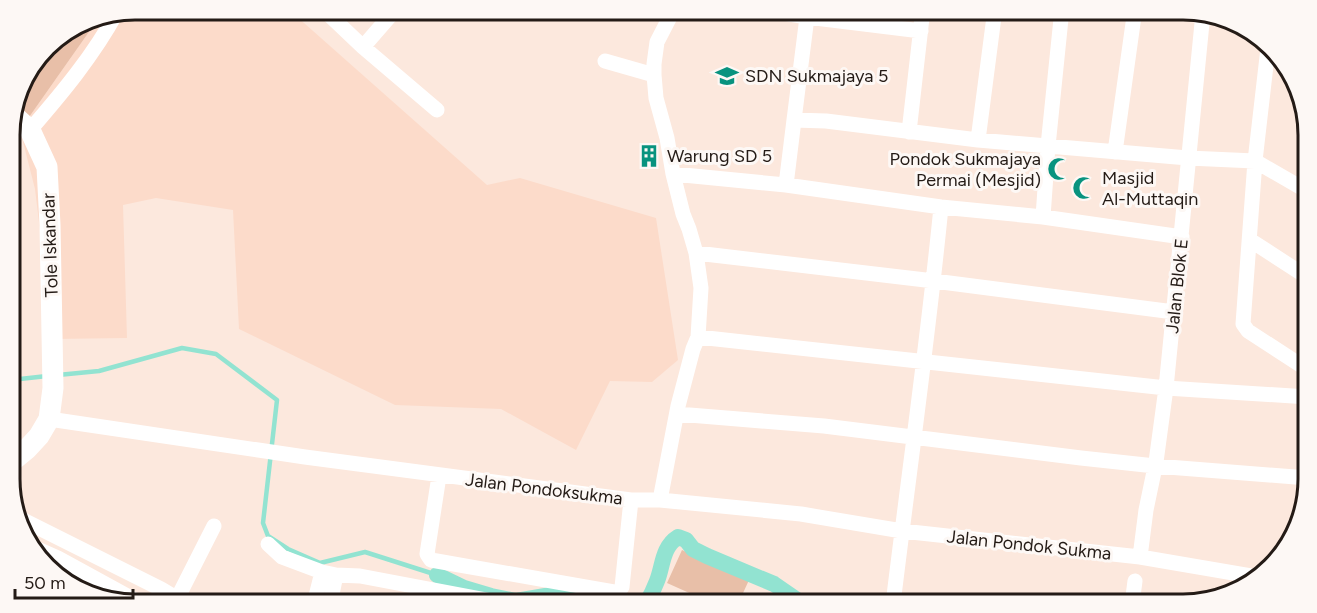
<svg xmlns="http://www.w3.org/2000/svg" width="1317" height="613" font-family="Figtree,sans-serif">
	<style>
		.built { fill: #fcdbca }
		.green { fill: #e8bfa8 }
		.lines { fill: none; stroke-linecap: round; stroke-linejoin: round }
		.stream { stroke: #92e3d1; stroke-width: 4.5 }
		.canal { stroke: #92e3d1; stroke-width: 16 }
		.street { stroke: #fff; stroke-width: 15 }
		.secondary { stroke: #fff; stroke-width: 21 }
		.labels { text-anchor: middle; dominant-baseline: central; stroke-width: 6; stroke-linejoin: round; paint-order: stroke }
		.poi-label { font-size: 18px; fill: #241b16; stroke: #fdf8f5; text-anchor: start }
		.street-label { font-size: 18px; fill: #241b16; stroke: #fdf8f5 }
		.rim { fill: none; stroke: #241b16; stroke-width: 3 }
	</style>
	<rect width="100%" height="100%" fill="#fce8dd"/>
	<!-- built -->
	<path class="built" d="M134 9H299L295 15 487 185 520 178 656 218 678 360 652 382 610 381 576 450 501 409 395 405 239 329 233 210 156 198 123 205 127 338 53 339 35 189 20 130 91 29 98 16Z"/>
	<!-- green -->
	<path class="green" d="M98 16 91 29 20 130 11 118 22 79 51 40 87 18Z
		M682 550 749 580 738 604H714L667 583Z"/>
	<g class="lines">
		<!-- stream -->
		<path class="stream" d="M58 375 99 371 182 348 216 354 277 400 263 523 268 536 288 549 320 563 365 552 437 575
			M10 378 20 379 47 376"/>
		<!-- canal -->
		<path class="canal" d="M437 575 464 588 491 596 516 601 557 594 605 604
			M646 604C650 597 654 589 657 581 663 566 662 547 678 537L686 540 693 549 707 556 774 584 803 604"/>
		<!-- street -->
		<path class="street" d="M323 9 363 47 437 110
			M760 9 807 17 921 31
			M363 47 396 9
			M1268 48 1255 161 1307 191
			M605 61 654 75
			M794 120 807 17
			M30 130C62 93 93 56 117 12
			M909 132 923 9
			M978 140 995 9
			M1115 152 1135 9
			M673 174 786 185 941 207 1043 217 1182 237
			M786 185 794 120 826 121 978 140 1188 158 1255 161 1243 324 1248 331 1308 370
			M1043 217 1048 146 1062 9
			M1250 240 1307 277
			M696 253 934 281 1174 312
			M698 337 1166 388 1308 397
			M677 414 824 426 1081 458 1155 466 1308 478
			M49 419 305 457 631 500H660L801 514 902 531 1140 557 1257 577
			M439 476 427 554 431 560 614 592 619 591 622 587 631 500
			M660 500 678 406 693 349 698 337 701 288 696 253 689 229 683 214 673 174 667 138 656 98 654 75V64L657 42 674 9
			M19 518 161 589 186 604
			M268 544 282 557 322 572 336 575 360 576 508 604
			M31 546 58 558 142 604
			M1140 557 1146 510 1156 462 1166 388 1203 13
			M177 599 214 526
			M314 604 322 572
			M330 604 336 575
			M893 604C909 472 928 340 941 207
			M1132 604 1135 581"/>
		<!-- secondary -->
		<path class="secondary" d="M10 463 27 449 39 436 49 419 53 388 50 225 47 167 30 130 12 114"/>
	</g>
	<!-- icons -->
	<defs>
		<g id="school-bare" transform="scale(1.8)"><path d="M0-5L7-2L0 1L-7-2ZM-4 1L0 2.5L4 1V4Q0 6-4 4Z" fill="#08937f" stroke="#fdf8f5" stroke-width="2.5" paint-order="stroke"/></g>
		<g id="building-bare" transform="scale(1.8)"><path d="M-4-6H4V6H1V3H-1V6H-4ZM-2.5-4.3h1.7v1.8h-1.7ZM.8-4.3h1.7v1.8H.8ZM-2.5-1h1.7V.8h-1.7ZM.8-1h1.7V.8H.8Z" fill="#08937f" stroke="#fdf8f5" stroke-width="2.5" paint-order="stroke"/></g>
		<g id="mosque-bare" transform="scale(1.8)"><path d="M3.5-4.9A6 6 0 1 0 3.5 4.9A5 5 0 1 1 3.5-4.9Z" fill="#08937f" stroke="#fdf8f5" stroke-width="2.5" paint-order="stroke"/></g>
	</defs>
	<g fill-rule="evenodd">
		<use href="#school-bare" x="727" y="76"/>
		<use href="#building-bare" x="649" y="156"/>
		<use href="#mosque-bare" x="1059" y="169"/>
		<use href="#mosque-bare" x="1084" y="188"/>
	</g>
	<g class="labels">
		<!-- poi labels -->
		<g class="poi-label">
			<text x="745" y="76">SDN Sukmajaya 5</text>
			<text x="667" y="156">Warung SD 5</text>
			<text x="1041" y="159" text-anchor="end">Pondok Sukmajaya<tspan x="1041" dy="21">Permai (Mesjid)</tspan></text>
			<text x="1102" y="178">Masjid<tspan x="1102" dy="21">Al-Muttaqin</tspan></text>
		</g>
		<!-- street labels -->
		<g class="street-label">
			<text transform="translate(50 245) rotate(-92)">Tole Iskandar</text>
			<text transform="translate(1177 286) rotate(-84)">Jalan Blok E</text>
			<text transform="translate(544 489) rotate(7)">Jalan Pondoksukma</text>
			<text transform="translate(1029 545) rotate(6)">Jalan Pondok Sukma</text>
		</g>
	</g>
	<!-- crop -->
	<path d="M0 0H1317V613H0ZM135 20H1183A115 115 0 0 1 1298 135V479A115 115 0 0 1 1183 594H135A115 115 0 0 1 20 479V135A115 115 0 0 1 135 20Z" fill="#fdf8f5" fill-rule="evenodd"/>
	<path class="rim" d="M135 20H1183A115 115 0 0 1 1298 135V479A115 115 0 0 1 1183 594H135A115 115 0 0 1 20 479V135A115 115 0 0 1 135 20Z"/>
	<!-- scale -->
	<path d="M15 589v9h118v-9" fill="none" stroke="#241b16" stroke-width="3"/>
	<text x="24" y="589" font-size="18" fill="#241b16" stroke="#fdf8f5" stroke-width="4.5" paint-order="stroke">50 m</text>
</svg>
